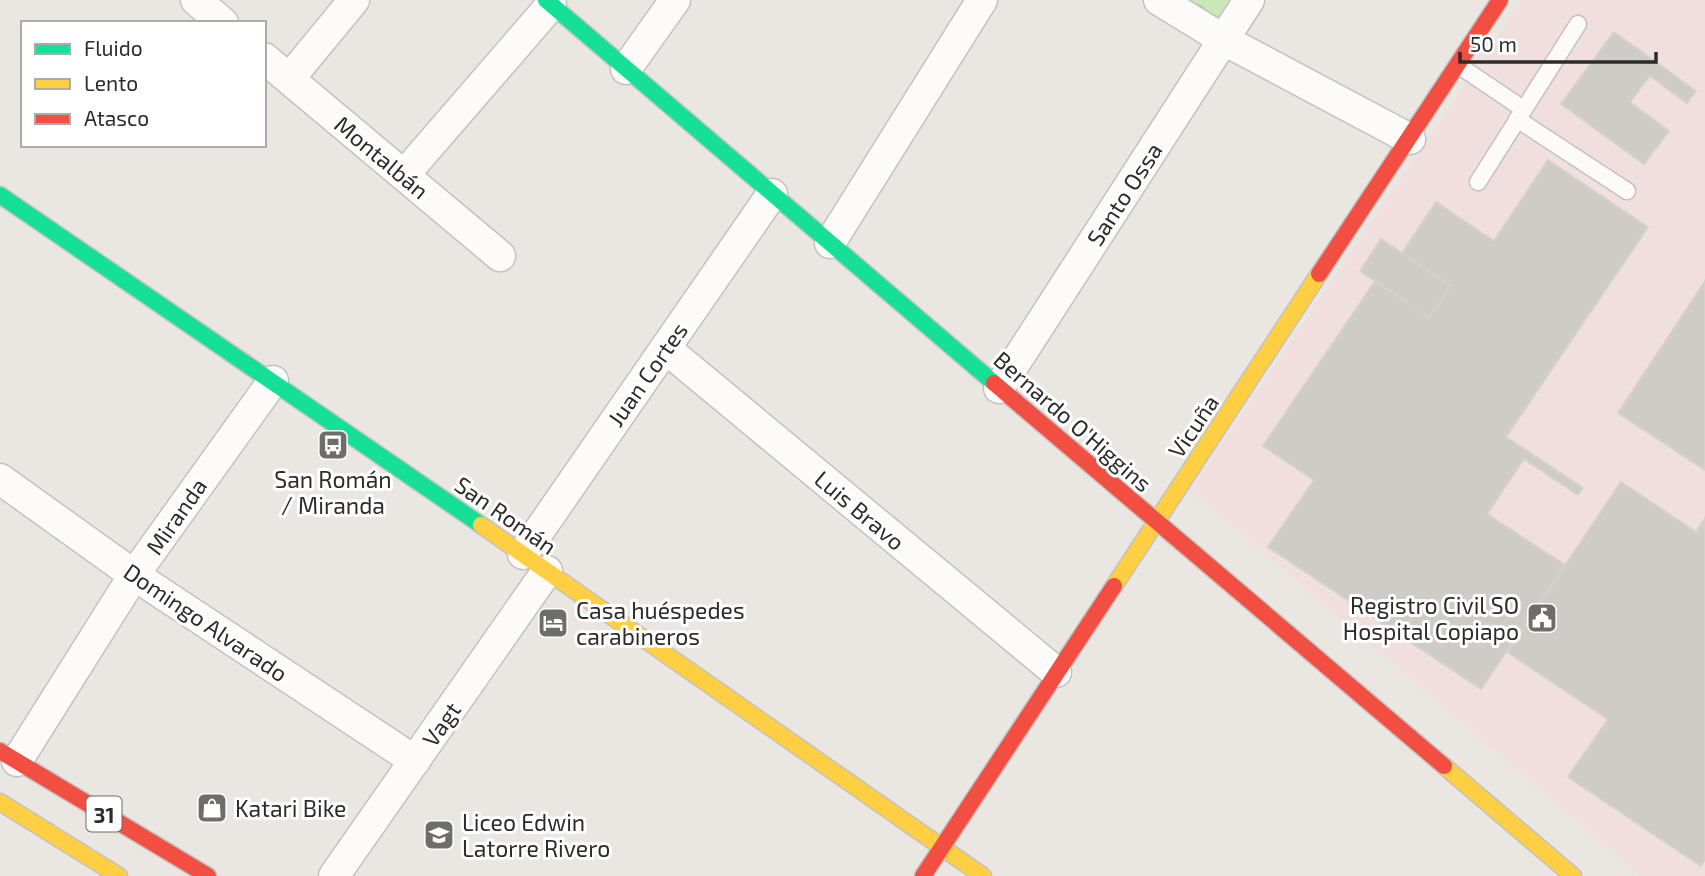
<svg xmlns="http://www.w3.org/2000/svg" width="1705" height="876" font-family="'Exo 2',sans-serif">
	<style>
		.medical { fill: #f0dfde }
		.forest { fill: url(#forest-crowns) }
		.building { fill: #cfccc8; stroke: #d5d2cd; stroke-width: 2 }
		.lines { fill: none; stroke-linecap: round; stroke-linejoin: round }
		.lane-casing { stroke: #c3c2c2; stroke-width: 19 }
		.street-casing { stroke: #c3c2c2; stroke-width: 33 }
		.fast-casing { stroke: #c3c2c2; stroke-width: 19 }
		.slow-casing { stroke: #c3c2c2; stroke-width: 19 }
		.jam-casing { stroke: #c3c2c2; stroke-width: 19 }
		.lane { stroke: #fcfbfa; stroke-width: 16 }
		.street { stroke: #fcfbfa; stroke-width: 30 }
		.fast { stroke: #16e098; stroke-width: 16 }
		.slow { stroke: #ffcf43; stroke-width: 16 }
		.jam { stroke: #f24e42; stroke-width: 16 }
		.labels { text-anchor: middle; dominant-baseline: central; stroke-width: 6; stroke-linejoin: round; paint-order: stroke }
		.shield { fill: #fff; stroke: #6b6b6b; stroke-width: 2 }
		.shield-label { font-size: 21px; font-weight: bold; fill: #2c2c2c }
		.street-label { font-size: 23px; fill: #2c2c2c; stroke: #fff }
		.poi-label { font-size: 23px; fill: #2c2c2c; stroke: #fff; text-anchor: start }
	</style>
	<defs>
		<pattern id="forest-crowns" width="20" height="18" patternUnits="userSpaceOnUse" patternTransform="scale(1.75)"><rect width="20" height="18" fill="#cbe7b8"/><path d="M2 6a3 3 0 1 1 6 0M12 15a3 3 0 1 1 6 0" fill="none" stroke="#aec69e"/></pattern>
	</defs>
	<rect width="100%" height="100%" fill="#eae6e1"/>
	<!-- medical -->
	<path class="medical" d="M1522 0H1705V876H1640L1190 490Z"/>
	<!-- forest -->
	<path class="forest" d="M1186 0H1240L1225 23Z"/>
	<!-- building -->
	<path class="building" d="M1614 32 1696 91 1687 103 1650 76 1630 102 1669 131 1644 164 1561 104Z
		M1548 160 1648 227 1506 437 1583 488 1578 495 1524 459 1487 514 1565 565 1481 689 1268 547 1314 480 1263 446 1375 281 1429 317 1451 286 1402 253 1436 202 1494 241Z
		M1381 239 1451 286 1429 317 1360 271Z
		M1705 281V470L1618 413Z
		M1621 482 1696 532 1705 518V859L1701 866 1568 777 1608 719 1507 652Z"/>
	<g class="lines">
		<!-- lane casing -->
		<g class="lane-casing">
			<path id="lane" d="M1458 65 1523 109
				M1517 119 1627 191
				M1478 182 1578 24"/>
		</g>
		<!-- street casing -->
		<g class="street-casing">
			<path id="street" d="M196 0 223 23
				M1159 0 1224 40 1410 139
				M264 58 500 256
				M626 69 675 0
				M289 79 354 0
				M404 175 551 5
				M830 243 982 0
				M665 348 1056 672
				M999 388 1249 0
				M0 479 134 575 415 761
				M523 554 772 194
				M17 761 134 575 273 381
				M334 876 547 571"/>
		</g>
		<!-- fast casing -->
		<g class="fast-casing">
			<path id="fast" d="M546 0 994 383
				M0 195 481 525"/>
		</g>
		<!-- slow casing -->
		<g class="slow-casing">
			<path id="slow" d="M481 525 983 876
				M1114 586 1319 274
				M1444 766 1573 876
				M0 802 119 876"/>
		</g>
		<!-- jam casing -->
		<g class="jam-casing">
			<path id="jam" d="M1319 274 1500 0
				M994 383 1444 766
				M0 751 208 876
				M923 876 1114 586"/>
		</g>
		<!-- lane -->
		<use href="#lane" class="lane"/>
		<!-- street -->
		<use href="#street" class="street"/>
		<!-- fast -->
		<use href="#fast" class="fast"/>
		<!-- slow -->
		<use href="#slow" class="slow"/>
		<!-- jam -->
		<use href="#jam" class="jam"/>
	</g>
	<!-- icons -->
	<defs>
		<g id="bus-square" transform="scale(1.575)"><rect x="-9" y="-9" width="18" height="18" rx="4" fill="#6e6d6b" stroke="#fff"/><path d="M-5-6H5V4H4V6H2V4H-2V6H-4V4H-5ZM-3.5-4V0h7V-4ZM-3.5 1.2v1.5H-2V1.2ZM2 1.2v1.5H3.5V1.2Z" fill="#fff"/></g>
		<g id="civic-square" transform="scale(1.575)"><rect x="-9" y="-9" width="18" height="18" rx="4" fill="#6e6d6b" stroke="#fff"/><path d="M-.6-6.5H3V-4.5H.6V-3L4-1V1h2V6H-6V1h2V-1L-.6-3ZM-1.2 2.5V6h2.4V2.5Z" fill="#fff"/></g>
		<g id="hotel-square" transform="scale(1.575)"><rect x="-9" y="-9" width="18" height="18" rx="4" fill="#6e6d6b" stroke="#fff"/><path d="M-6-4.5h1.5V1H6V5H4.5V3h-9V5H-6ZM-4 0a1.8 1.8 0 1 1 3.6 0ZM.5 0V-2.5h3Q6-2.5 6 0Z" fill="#fff"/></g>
		<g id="shop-square" transform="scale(1.575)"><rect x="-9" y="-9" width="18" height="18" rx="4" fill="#6e6d6b" stroke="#fff"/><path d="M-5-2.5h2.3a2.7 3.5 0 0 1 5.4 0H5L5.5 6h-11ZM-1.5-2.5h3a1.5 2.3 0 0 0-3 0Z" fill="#fff"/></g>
		<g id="school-square" transform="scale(1.575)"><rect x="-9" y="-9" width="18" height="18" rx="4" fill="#6e6d6b" stroke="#fff"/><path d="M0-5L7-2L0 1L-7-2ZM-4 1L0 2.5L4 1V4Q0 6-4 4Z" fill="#fff"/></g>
	</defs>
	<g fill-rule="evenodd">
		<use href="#bus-square" x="333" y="445"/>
		<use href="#civic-square" x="1542" y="618"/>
		<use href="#hotel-square" x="553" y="623"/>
		<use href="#shop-square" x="212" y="808"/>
		<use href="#school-square" x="439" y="835"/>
	</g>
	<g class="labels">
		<!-- shield labels -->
		<rect class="shield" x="86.5" y="796.5" width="35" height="35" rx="5"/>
		<g class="shield-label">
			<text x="104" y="814">31</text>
		</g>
		<!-- street labels -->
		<g class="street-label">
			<text transform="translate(382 157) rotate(40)">Montalbán</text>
			<text transform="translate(1124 194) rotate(-57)">Santo Ossa</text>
			<text transform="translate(647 374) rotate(-55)">Juan Cortes</text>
			<text transform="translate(1073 421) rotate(41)">Bernardo O'Higgins</text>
			<text transform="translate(1193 426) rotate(-56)">Vicuña</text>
			<text transform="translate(860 510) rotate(40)">Luis Bravo</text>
			<text transform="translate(506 515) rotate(35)">San Román</text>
			<text transform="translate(176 516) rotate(-55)">Miranda</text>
			<text transform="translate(206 622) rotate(34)">Domingo Alvarado</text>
			<text transform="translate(441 724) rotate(-55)">Vagt</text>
		</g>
		<!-- poi labels -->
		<g class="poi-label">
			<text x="333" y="479" text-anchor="middle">San Román<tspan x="333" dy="26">/ Miranda</tspan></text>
			<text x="1519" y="605" text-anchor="end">Registro Civil SO<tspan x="1519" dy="26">Hospital Copiapo</tspan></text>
			<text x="576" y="610">Casa huéspedes<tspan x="576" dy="26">carabineros</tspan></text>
			<text x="235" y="808">Katari Bike</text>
			<text x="462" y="822">Liceo Edwin<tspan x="462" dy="26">Latorre Rivero</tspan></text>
		</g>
	</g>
	<!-- legend -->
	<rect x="21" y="21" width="245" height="126" fill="#ffffff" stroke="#ababab" stroke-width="2"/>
	<rect x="35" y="44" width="35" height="10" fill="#16e098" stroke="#ababab" stroke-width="2"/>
	<text x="84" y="56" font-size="21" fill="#2c2c2c">Fluido</text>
	<rect x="35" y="79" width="35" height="10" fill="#ffcf43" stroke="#ababab" stroke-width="2"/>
	<text x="84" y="91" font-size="21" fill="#2c2c2c">Lento</text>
	<rect x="35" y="114" width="35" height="10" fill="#f24e42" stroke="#ababab" stroke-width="2"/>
	<text x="84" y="126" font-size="21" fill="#2c2c2c">Atasco</text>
	<!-- scale -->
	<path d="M1460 52v10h196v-10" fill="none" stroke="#2c2c2c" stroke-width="3.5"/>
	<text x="1470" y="52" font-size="21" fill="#2c2c2c" stroke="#ffffff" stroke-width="5" paint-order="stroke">50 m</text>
</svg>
